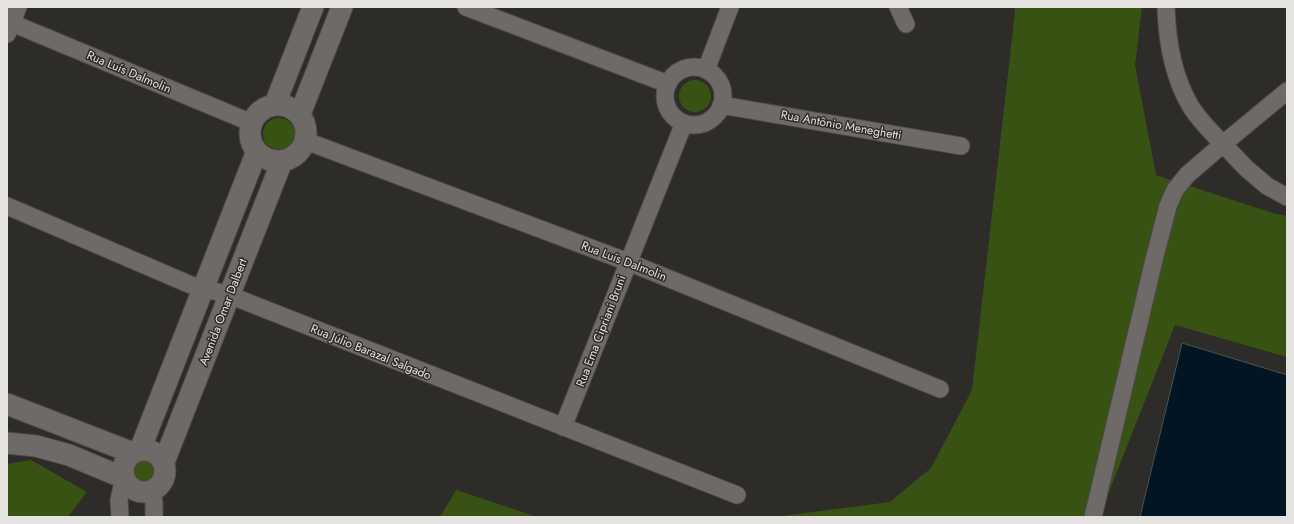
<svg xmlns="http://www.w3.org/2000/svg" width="1294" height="524" font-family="Jost,sans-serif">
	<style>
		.green { fill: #385214 }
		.water { fill: #011622; stroke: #45545b }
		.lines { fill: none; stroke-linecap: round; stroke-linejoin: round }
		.minor-casing { stroke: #4c4a48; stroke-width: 19 }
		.tertiary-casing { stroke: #4c4a48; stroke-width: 23 }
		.minor { stroke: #6d6a67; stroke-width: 17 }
		.tertiary { stroke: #6d6a67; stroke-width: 21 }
		.labels { text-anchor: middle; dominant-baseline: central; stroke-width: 3; stroke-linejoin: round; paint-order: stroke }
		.street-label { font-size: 12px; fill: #e4e3e1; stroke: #2e2c29 }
	</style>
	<rect width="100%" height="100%" fill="#2e2c29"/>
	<!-- green -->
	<path class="green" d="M1014 7H1142L1135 65 1156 175 1273 213 1287 216V357L1175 325 1099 517H774L890 502 931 468 972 390 1015 12Z
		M679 96a16 16 0 1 1 32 0a16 16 0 1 1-32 0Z
		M263 134a16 16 0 1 1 32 0a16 16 0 1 1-32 0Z
		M129 470a16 16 0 1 1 32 0a16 16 0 1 1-32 0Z
		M31 460 87 492 68 517H7V464Z
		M456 490 537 517H440Z"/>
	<!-- water -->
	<path class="water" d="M1182 343 1287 375V517H1140Z"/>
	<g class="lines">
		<!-- minor casing -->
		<g class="minor-casing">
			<path id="minor" d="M466 7 668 84
				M898 7 906 24
				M1166 7C1167 41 1173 77 1191 107 1200 121 1212 133 1223 144L1287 91
				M7 21 252 123
				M7 34 18 7
				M665 96a29 29 0 1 1 58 0a29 29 0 1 1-58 0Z
				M706 70 730 7
				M721 105 961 146
				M306 141 628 262 940 389
				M7 206 191 285 229 295 737 495
				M563 427 684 123
				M152 491 154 503V517
				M120 517 119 500 124 478
				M1093 517 1154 260 1168 206 1175 190 1187 175 1223 144 1246 168 1267 186 1287 197"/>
		</g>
		<!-- tertiary casing -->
		<g class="tertiary-casing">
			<path id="tertiary" d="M275 104 313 7
				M250 133a28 28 0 1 1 56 0a28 28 0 1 1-56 0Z
				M300 114 342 7
				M7 404 133 453
				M7 443 36 446 69 455 124 478
				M123 471a21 21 0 1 1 42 0a21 21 0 1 1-42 0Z
				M140 450 257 151
				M164 462 282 161"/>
		</g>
		<!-- minor -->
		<use href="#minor" class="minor"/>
		<!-- tertiary -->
		<use href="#tertiary" class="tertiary"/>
	</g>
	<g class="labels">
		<!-- street labels -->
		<g class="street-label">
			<text transform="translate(129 72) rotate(23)">Rua Luís Dalmolin</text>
			<text transform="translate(841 125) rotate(10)">Rua Antônio Meneghetti</text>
			<text transform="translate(624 261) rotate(21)">Rua Luís Dalmolin</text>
			<text transform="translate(223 312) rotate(-69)">Avenida Omar Dalbert</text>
			<text transform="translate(601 331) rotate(-69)">Rua Ema Cipriani Bruni</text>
			<text transform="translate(371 352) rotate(22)">Rua Júlio Barazal Salgado</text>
		</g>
	</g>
	<!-- border -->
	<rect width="1294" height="524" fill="none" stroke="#e4e3e1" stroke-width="16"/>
</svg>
